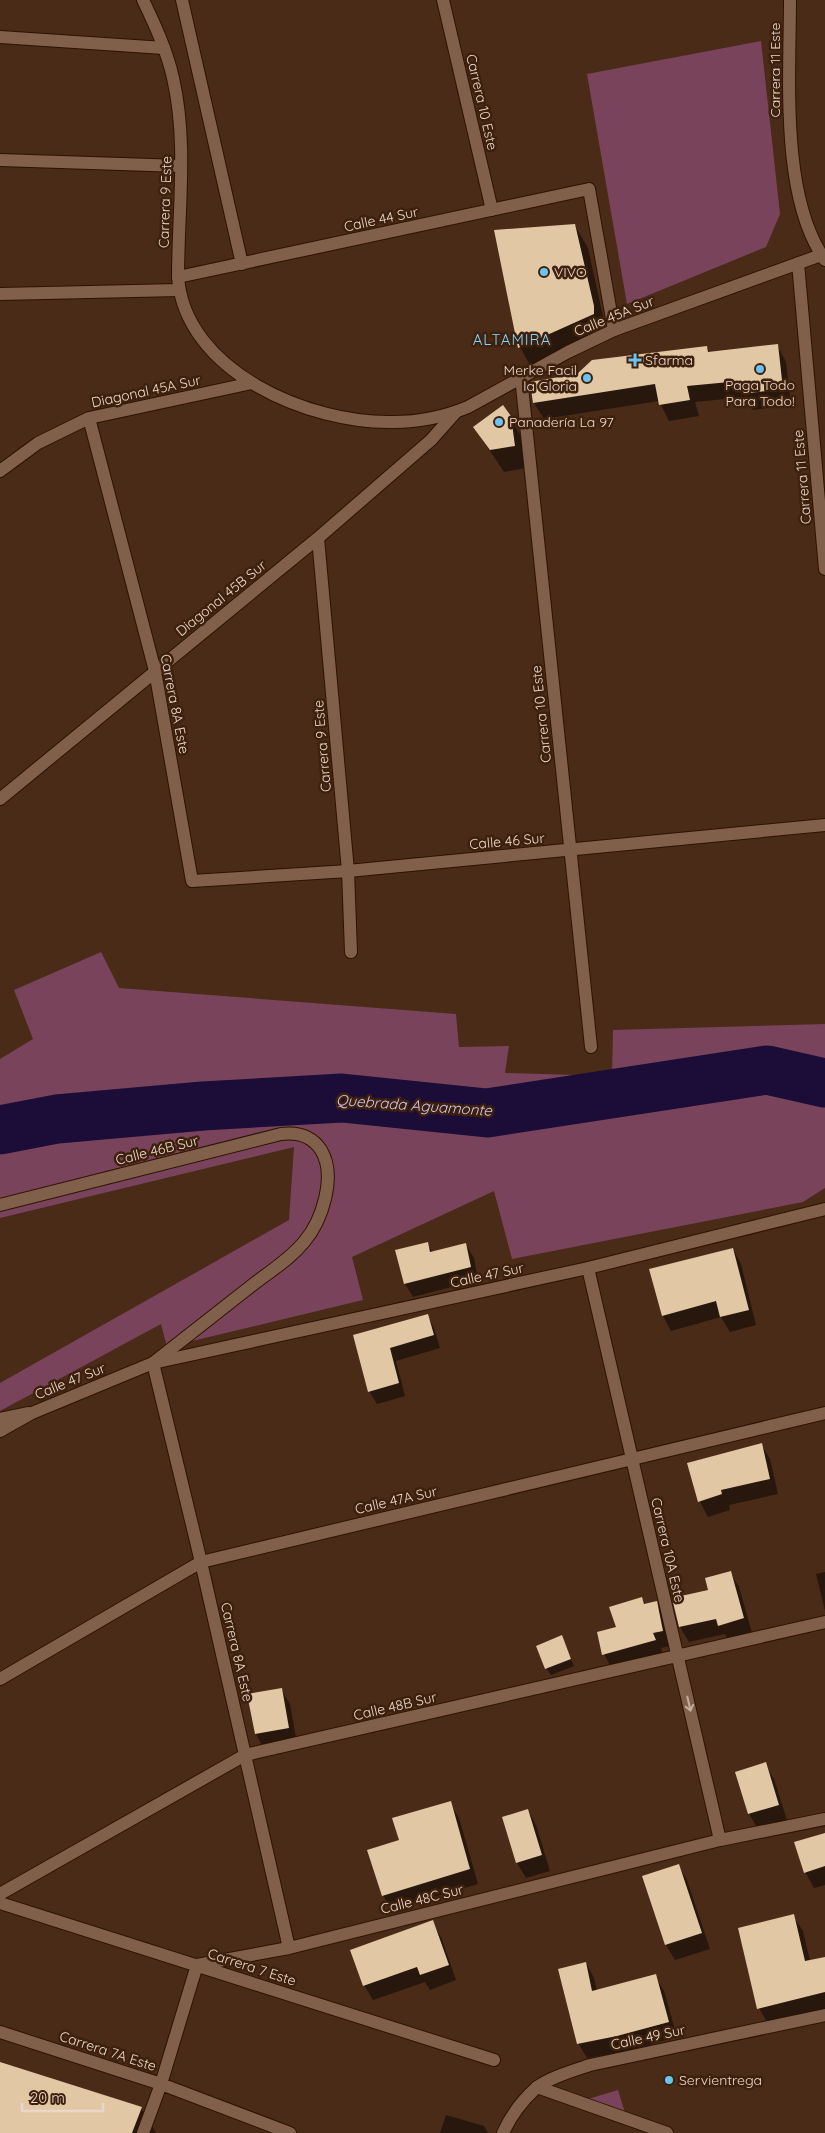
<svg xmlns="http://www.w3.org/2000/svg" width="825" height="2133" font-family="Quicksand,sans-serif">
	<style>
		.green { fill: #79445b }
		.shadow { fill: #0007 }
		.lines { fill: none; stroke-linecap: round; stroke-linejoin: round }
		.river { stroke: #1b0c38; stroke-width: 49 }
		.building { fill: #e2c7a5 }
		.minor-casing { stroke: #2e1301; stroke-width: 14 }
		.tertiary-casing { stroke: #2e1301; stroke-width: 14 }
		.minor { stroke: #81604b; stroke-width: 12 }
		.tertiary { stroke: #81604b; stroke-width: 12 }
		.oneway { stroke: #c5ad9e }
		.poi-dot { fill: #6ac3f1; stroke: #3e210d; stroke-width: 2 }
		.labels { text-anchor: middle; dominant-baseline: central; stroke-width: 5; stroke-linejoin: round; paint-order: stroke }
		.street-label { font-size: 14px; fill: #ead6cb; stroke: #3e210d }
		.poi-label { font-size: 14px; fill: #ead6cb; stroke: #3e210d; text-anchor: start }
		.neighbourhood-label { font-size: 15px; letter-spacing: 1px; fill: #82d3ff; stroke: #3e210d }
		.water-label { font-size: 15px; font-style: italic; fill: #cfc6f6; stroke: #3e210d }
	</style>
	<rect width="100%" height="100%" fill="#492b18"/>
	<!-- green -->
	<path class="green" d="M761 41 780 214 766 247 627 304 587 74Z
		M101 952 119 988 456 1014 459 1047 509 1046 505 1073 612 1076 613 1030 825 1024V1188L803 1202 512 1259 494 1191 352 1257 363 1300 167 1347 161 1324 0 1411V1383L289 1220 294 1147 0 1218V1059L33 1039 14 990Z
		M618 2090 626 2116 581 2101Z"/>
	<!-- shadow -->
	<path class="shadow" d="M575 226 588 248 606 330 532 369 520 347Z
		M777 345 786 362 791 405 753 410 745 397 695 402 699 416 669 421 659 401 544 419 534 403 531 383 707 347 710 353Z
		M510 417 523 440 527 468 504 472 475 428Z
		M427 1244 433 1253 466 1245 474 1258 478 1280 413 1297 405 1284Z
		M733 1249 741 1264 756 1325 730 1332 721 1317 671 1331 663 1316Z
		M427 1315 434 1328 440 1348 396 1361 405 1396 377 1404 369 1391 354 1336Z
		M761 1444 770 1459 778 1494 729 1505 730 1510 708 1517 700 1502 688 1464Z
		M730 1572 739 1587 752 1633 728 1640 725 1634 689 1642 680 1627 674 1599 709 1591Z
		M825 1572V1611L816 1574Z
		M642 1598 646 1605 656 1603 665 1618 671 1646 661 1648 663 1655 612 1669 604 1654 618 1628Z
		M562 1637 574 1666 551 1675 546 1668Z
		M281 1689 290 1704 297 1743 264 1749 256 1734 249 1695Z
		M765 1764 774 1779 787 1820 758 1829 749 1814 737 1773Z
		M450 1803 459 1818 478 1884 391 1910 383 1895 400 1841Z
		M528 1810 536 1825 550 1871 526 1878 517 1863 503 1818Z
		M825 1834V1885L814 1888 805 1872Z
		M678 1865 687 1880 710 1949 675 1960 666 1945 644 1877Z
		M793 1916 803 1931 810 1961 825 1958V2010L768 2024 759 2008Z
		M432 1922 441 1937 456 1980 430 1990 425 1982 373 2000 364 1985Z
		M586 1963 594 1978 597 1991 655 1976 664 1991 677 2037 630 2050 587 2058 578 2043Z
		M0 2063 141 2108 156 2133H0Z
		M446 2115 484 2126 488 2133H440Z"/>
	<g class="lines">
		<!-- river -->
		<path class="river" d="M0 1130 57 1119 203 1106 342 1098 487 1113 767 1070 825 1083"/>
	</g>
	<!-- building -->
	<path class="building" d="M575 224 594 306V314L518 348 494 230Z
		M778 344 783 389 742 394 740 381 687 386 690 400 659 405 655 384 533 403 530 382 577 374 592 360 707 346 708 352Z
		M503 405 511 416 515 446 490 450 473 427Z
		M428 1242 430 1252 466 1243 471 1267 404 1284 395 1250Z
		M733 1248 749 1310 720 1317 716 1301 662 1316 649 1269Z
		M428 1314 434 1335 390 1348 399 1383 368 1392 353 1335Z
		M762 1443 770 1479 721 1490 722 1494 698 1502 687 1463Z
		M731 1571 744 1618 718 1626 716 1619 679 1627 672 1598 708 1590 705 1578Z
		M642 1597 644 1604 657 1601 663 1631 653 1633 656 1640 602 1655 597 1632 616 1627 609 1607Z
		M562 1635 571 1659 545 1669 536 1646Z
		M282 1688 289 1728 255 1734 247 1694Z
		M766 1762 779 1805 748 1814 735 1772Z
		M451 1801 470 1869 382 1896 367 1850 399 1840 392 1818Z
		M528 1809 542 1855 516 1863 502 1817Z
		M825 1833V1866L804 1873 794 1842Z
		M679 1864 702 1933 665 1945 642 1876Z
		M794 1914 805 1961 825 1957V1992L757 2009 738 1928Z
		M433 1920 449 1965 420 1975 417 1967 363 1986 350 1950Z
		M586 1962 592 1991 656 1974 669 2022 617 2036 577 2044 558 1969Z
		M0 2062 142 2107 132 2133H0Z"/>
	<g class="lines">
		<!-- minor casing -->
		<g class="minor-casing">
			<path id="minor" d="M182 0 242 264
				M443 0 492 210
				M0 37 164 48
				M0 160 181 166
				M178 277 589 189 614 330
				M0 294 179 290
				M521 377 591 1047
				M89 418 155 671 192 881 348 871 825 825
				M0 471 38 443 89 418 252 383
				M318 538 348 871 351 952
				M0 799 318 538 431 440 455 413
				M0 1205 281 1134C297 1132 312 1136 321 1150 337 1176 322 1221 304 1242 290 1259 272 1270 255 1283 221 1310 187 1336 153 1363L201 1562 289 1948
				M588 1268 720 1840
				M0 1419 29 1413
				M0 1679 201 1562 825 1413
				M0 1894 245 1755 825 1622
				M0 1903 494 2060
				M0 2032 161 2084 290 2133
				M537 2087 667 2133
				M143 2133 161 2084 197 1965 289 1948 720 1840 825 1819"/>
		</g>
		<!-- tertiary casing -->
		<g class="tertiary-casing">
			<path id="tertiary" d="M143 0C155 25 167 51 173 78 188 143 178 211 178 277 185 372 310 424 393 422 419 422 444 417 468 407L568 352 614 330 821 255
				M790 0C790 75 780 197 825 260
				M798 263 825 569
				M0 1431 32 1413 153 1363 588 1268 825 1209
				M503 2133C510 2117 523 2100 536 2088 548 2078 575 2070 590 2065L825 2015"/>
		</g>
		<!-- minor -->
		<use href="#minor" class="minor"/>
		<!-- tertiary -->
		<use href="#tertiary" class="tertiary"/>
	</g>
	<!-- one-way arrows -->
	<defs><path id="oneway-shaft" d="M-6 0H5M1.5-3L5.5 0L1.5 3" fill="none" stroke-width="1.6" stroke-linecap="round" stroke-linejoin="round" transform="scale(1.25)"/></defs>
	<use class="oneway" href="#oneway-shaft" transform="translate(689 1704) rotate(77)"/>
	<!-- markers -->
	<g class="poi-dot">
		<circle cx="544" cy="272" r="5"/>
		<path d="M632.5 352.5h5v5h5v5h-5v5h-5v-5h-5v-5h5z"/>
		<circle cx="760" cy="369" r="5"/>
		<circle cx="587" cy="378" r="5"/>
		<circle cx="499" cy="422" r="5"/>
		<circle cx="669" cy="2080" r="5"/>
	</g>
	<g class="labels">
		<!-- street labels -->
		<g class="street-label">
			<text transform="translate(775 70) rotate(-90)">Carrera 11 Este</text>
			<text transform="translate(482 102) rotate(77)">Carrera 10 Este</text>
			<text transform="translate(165 202) rotate(-88)">Carrera 9 Este</text>
			<text transform="translate(381 219) rotate(-12)">Calle 44 Sur</text>
			<text transform="translate(614 316) rotate(-22)">Calle 45A Sur</text>
			<text transform="translate(146 391) rotate(-12)">Diagonal 45A Sur</text>
			<text transform="translate(802 477) rotate(-95)">Carrera 11 Este</text>
			<text transform="translate(221 598) rotate(-39)">Diagonal 45B Sur</text>
			<text transform="translate(175 704) rotate(79)">Carrera 8A Este</text>
			<text transform="translate(541 714) rotate(-96)">Carrera 10 Este</text>
			<text transform="translate(322 746) rotate(-95)">Carrera 9 Este</text>
			<text transform="translate(507 841) rotate(-5)">Calle 46 Sur</text>
			<text transform="translate(157 1150) rotate(-14)">Calle 46B Sur</text>
			<text transform="translate(487 1275) rotate(-12)">Calle 47 Sur</text>
			<text transform="translate(70 1381) rotate(-22)">Calle 47 Sur</text>
			<text transform="translate(396 1500) rotate(-13)">Calle 47A Sur</text>
			<text transform="translate(668 1550) rotate(77)">Carrera 10A Este</text>
			<text transform="translate(237 1652) rotate(77)">Carrera 8A Este</text>
			<text transform="translate(395 1706) rotate(-13)">Calle 48B Sur</text>
			<text transform="translate(422 1899) rotate(-14)">Calle 48C Sur</text>
			<text transform="translate(252 1967) rotate(18)">Carrera 7 Este</text>
			<text transform="translate(648 2037) rotate(-12)">Calle 49 Sur</text>
			<text transform="translate(108 2051) rotate(18)">Carrera 7A Este</text>
		</g>
		<!-- poi labels -->
		<g class="poi-label">
			<text x="554" y="272">VIVO</text>
			<text x="645" y="360">Sfarma</text>
			<text x="577" y="370" text-anchor="end">Merke Facil<tspan x="577" dy="16">la Gloria</tspan></text>
			<text x="760" y="385" text-anchor="middle">Paga Todo<tspan x="760" dy="16">Para Todo!</tspan></text>
			<text x="509" y="422">Panadería La 97</text>
			<text x="679" y="2080">Servientrega</text>
		</g>
		<!-- neighbourhood labels -->
		<g class="neighbourhood-label">
			<text x="512" y="339">ALTAMIRA</text>
		</g>
		<!-- water labels -->
		<g class="water-label">
			<text transform="translate(414 1105) rotate(4)">Quebrada Aguamonte</text>
		</g>
	</g>
	<!-- scale -->
	<path d="M22 2103v8h81v-8" fill="none" stroke="#ead6cb" stroke-width="2.5"/>
	<text x="30" y="2103" font-size="15" fill="#ead6cb" stroke="#3e210d" stroke-width="4" paint-order="stroke">20 m</text>
</svg>
